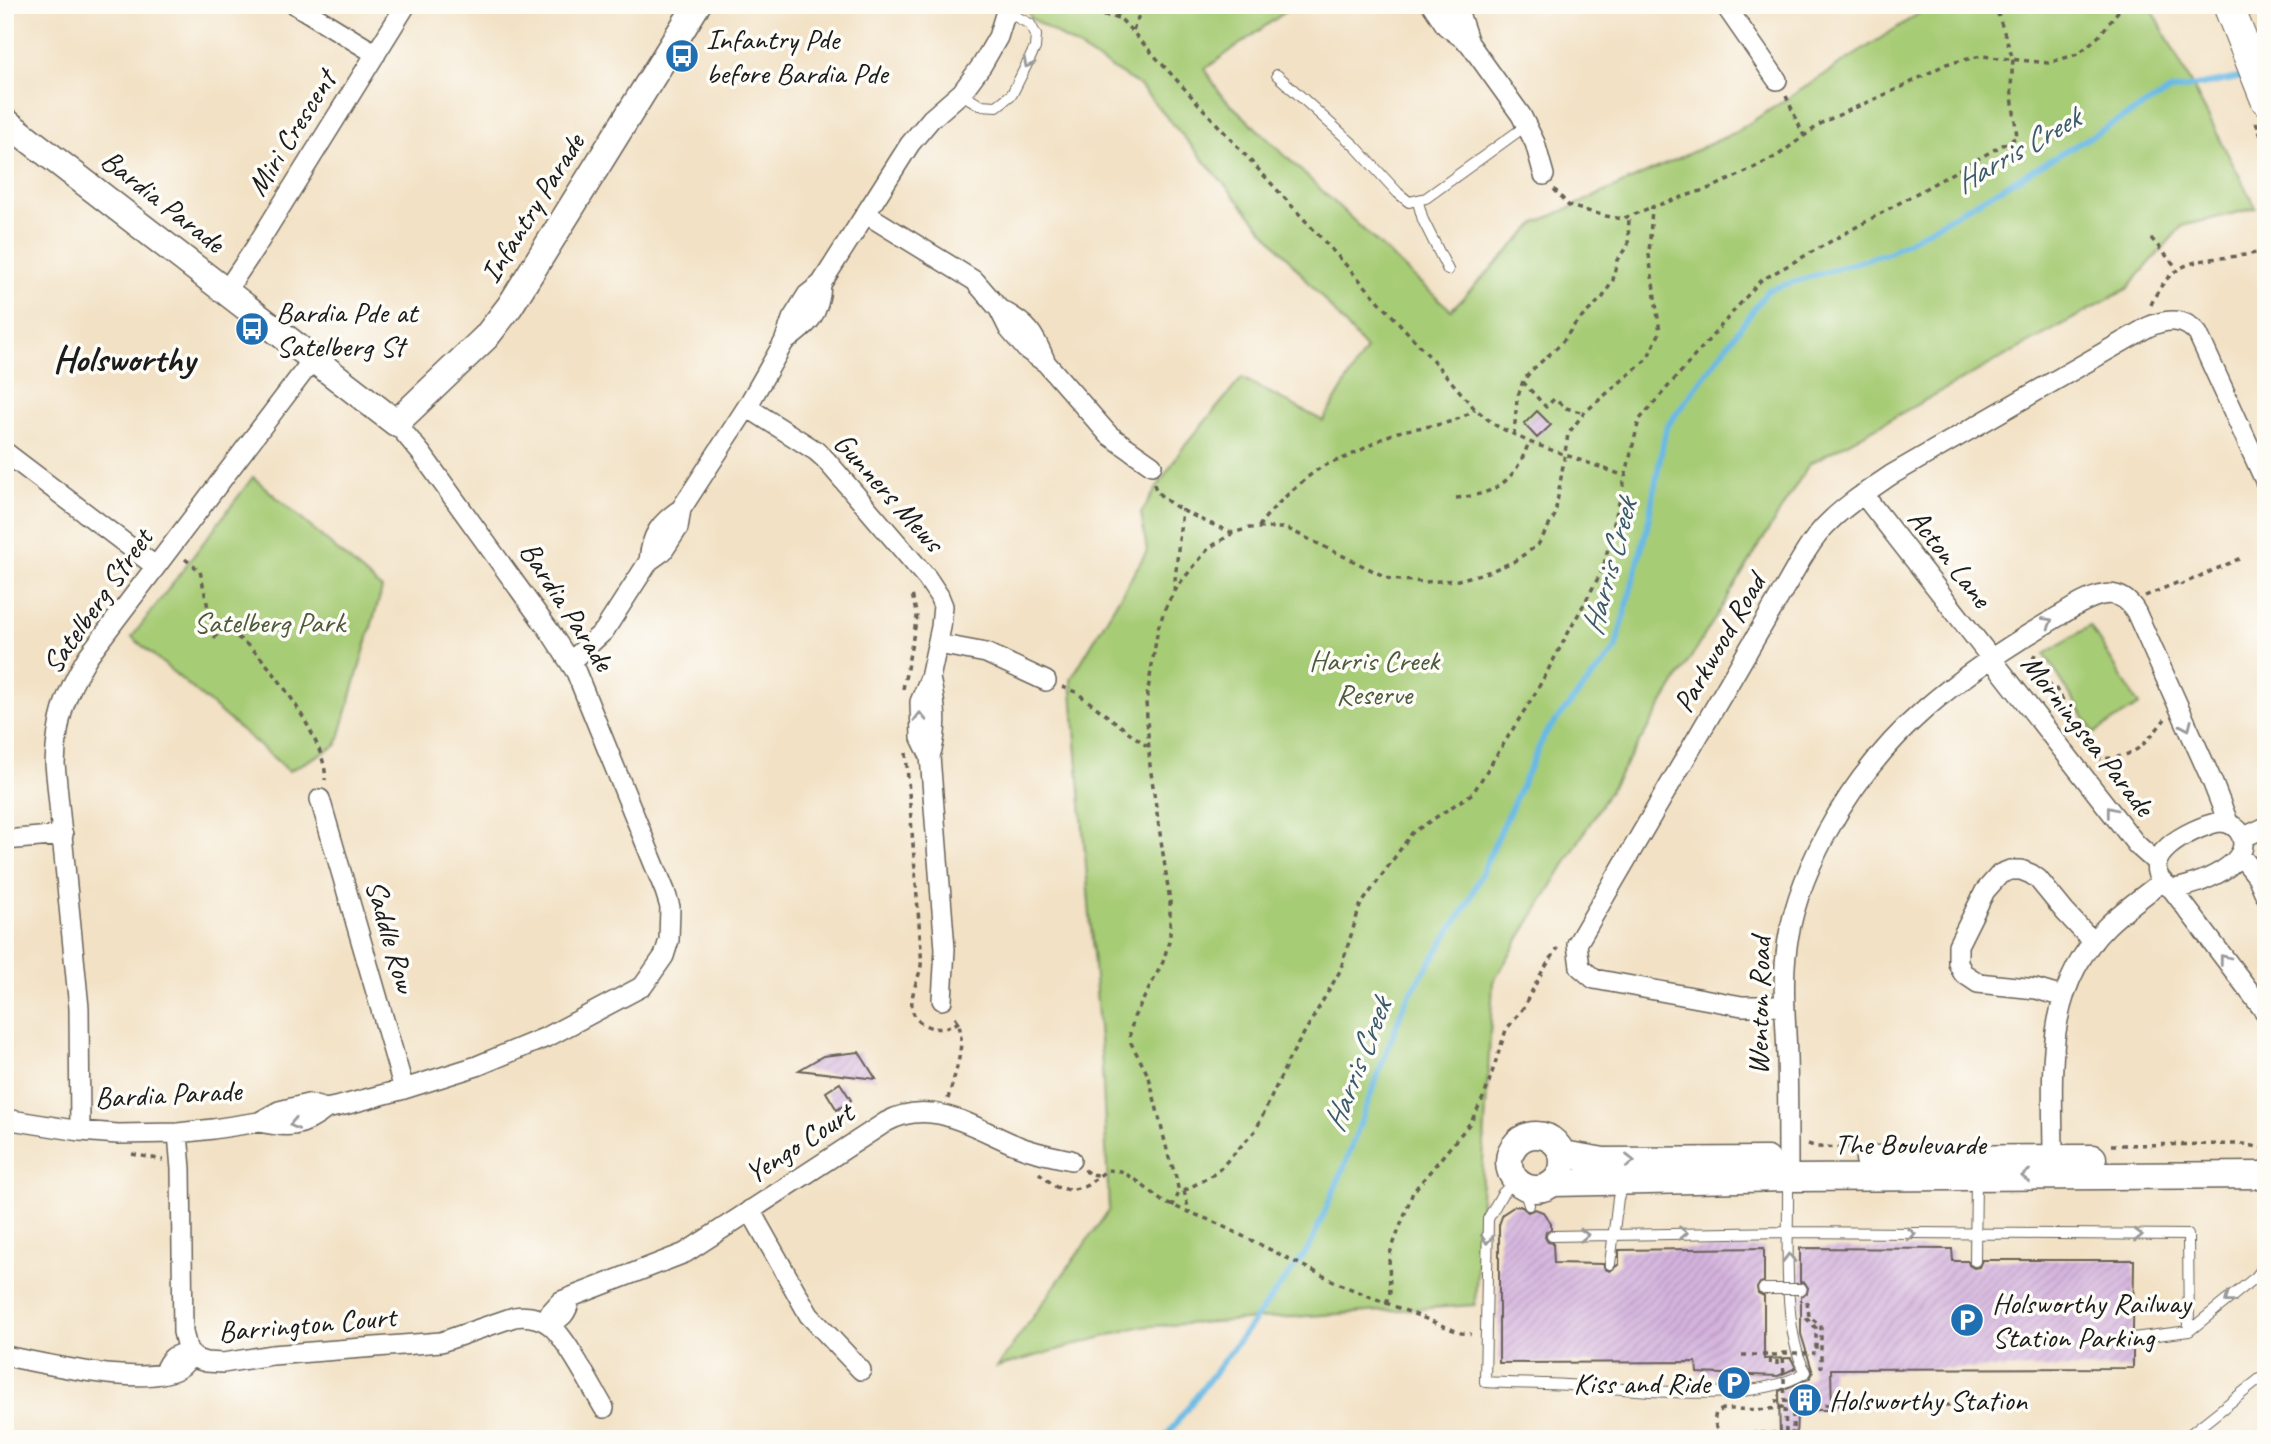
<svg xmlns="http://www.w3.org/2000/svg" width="2271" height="1444" font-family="Caveat,sans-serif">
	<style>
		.park { fill: #a7cc76; stroke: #627449; stroke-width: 2 }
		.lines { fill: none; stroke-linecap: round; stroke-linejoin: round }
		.stream { stroke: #69b9e4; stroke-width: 6 }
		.building { fill: url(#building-hatch) }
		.lane-casing { stroke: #676157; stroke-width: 12 }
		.street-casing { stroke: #676157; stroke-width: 22 }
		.secondary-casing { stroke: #676157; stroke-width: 29 }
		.primary-casing { stroke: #676157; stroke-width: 32 }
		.path { stroke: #676157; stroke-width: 3.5; stroke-dasharray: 5 5; stroke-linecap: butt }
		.lane { stroke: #fff; stroke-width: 10 }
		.street { stroke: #fff; stroke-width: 19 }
		.secondary { stroke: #fff; stroke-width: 26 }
		.primary { stroke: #fff; stroke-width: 30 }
		.lane-bridge-casing { stroke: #676157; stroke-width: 12; stroke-linecap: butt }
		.path-bridge { stroke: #676157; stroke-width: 3.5; stroke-dasharray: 5 5; stroke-linecap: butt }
		.lane-bridge { stroke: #fff; stroke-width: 10 }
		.oneway { stroke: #999 }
		.labels { text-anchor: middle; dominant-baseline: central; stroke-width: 7; stroke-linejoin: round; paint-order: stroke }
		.poi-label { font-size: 30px; fill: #1c1c1c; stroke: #fdfcf7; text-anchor: start }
		.street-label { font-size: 30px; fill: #1c1c1c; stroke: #fdfcf7 }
		.park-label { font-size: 30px; fill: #4d5a3c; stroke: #fdfcf7 }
		.water-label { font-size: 32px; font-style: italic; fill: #3b5b6c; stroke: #fdfcf7 }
		.district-label { font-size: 37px; font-weight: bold; fill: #1c1c1c; stroke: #fdfcf7 }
	</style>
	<defs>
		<pattern id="building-hatch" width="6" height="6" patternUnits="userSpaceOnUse" patternTransform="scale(1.75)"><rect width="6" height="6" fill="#d4b2dd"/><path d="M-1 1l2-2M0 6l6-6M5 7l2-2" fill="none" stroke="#b598bd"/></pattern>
	</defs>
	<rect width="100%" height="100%" fill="#fdfcf7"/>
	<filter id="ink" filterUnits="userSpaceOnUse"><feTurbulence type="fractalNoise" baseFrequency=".0143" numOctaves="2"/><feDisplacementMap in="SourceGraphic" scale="14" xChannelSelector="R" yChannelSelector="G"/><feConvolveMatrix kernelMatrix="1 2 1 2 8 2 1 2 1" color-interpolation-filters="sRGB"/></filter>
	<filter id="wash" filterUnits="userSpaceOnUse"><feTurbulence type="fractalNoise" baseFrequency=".00686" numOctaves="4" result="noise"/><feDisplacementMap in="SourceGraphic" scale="28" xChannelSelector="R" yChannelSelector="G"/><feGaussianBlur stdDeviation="1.57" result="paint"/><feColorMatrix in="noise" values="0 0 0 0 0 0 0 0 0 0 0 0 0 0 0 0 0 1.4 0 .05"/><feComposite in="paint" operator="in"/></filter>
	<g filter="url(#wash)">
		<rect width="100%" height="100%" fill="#f2e1c4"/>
		<!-- park -->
		<path class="park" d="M1025 5H1295L1205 69 1221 95 1407 271 1451 310 1536 223 1734 133 1932 5H2150L2256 208 2182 226 2127 289 1809 464 1493 982 1475 1305 1138 1327 997 1367 1109 1210 1102 1066 1071 679 1147 551 1141 513 1181 450 1242 378 1323 421 1366 349 1140 86 1031 18Z
			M253 477 382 589 337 745 289 771 132 637Z
			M2090 626 2139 705 2094 733 2045 654Z"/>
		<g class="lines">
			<!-- stream -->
			<path class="stream" d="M1164 1439 1309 1248 1344 1167 1405 1002 1468 903 1545 734 1615 650 1647 528 1666 428 1768 290 1890 252 2170 91 2249 76"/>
		</g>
		<g id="blocks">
			<!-- building -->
			<path class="building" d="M1537 411 1551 425 1537 438 1524 424Z
				M859 1052 876 1079 799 1070 823 1056Z
				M840 1083 851 1100 837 1110 826 1092Z
				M1515 1206H1521L1528 1212 1535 1209 1543 1212 1551 1224V1229L1546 1232 1545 1237 1548 1242 1553 1243 1554 1263 1603 1264 1605 1269 1610 1271 1619 1264V1250L1764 1248V1282L1760 1283 1757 1288 1758 1293 1764 1296V1359L1791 1358 1796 1368 1778 1376 1697 1373 1696 1362 1499 1363V1225L1503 1214Z
				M1800 1248 1952 1249 1953 1261H1968L1969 1265 1974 1268 1979 1267 1982 1260H2134L2133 1330 2128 1333 2126 1338 2128 1343 2133 1345V1368L1831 1369 1832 1410H1805V1415H1797L1796 1439H1780L1779 1391 1809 1379 1813 1373 1801 1334V1296L1807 1293 1808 1288 1805 1283 1800 1282Z"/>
		</g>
	</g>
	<g filter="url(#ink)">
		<use href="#blocks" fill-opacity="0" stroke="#676157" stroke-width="2"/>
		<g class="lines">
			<!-- lane casing -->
			<g class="lane-casing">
				<path id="lane" d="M1277 75 1355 146 1398 193 1409 202 1426 198 1527 125
					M961 94 980 105 997 106 1012 94 1035 48 1036 35 1030 24 1007 12
					M1418 202 1423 220 1448 270
					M1516 1180 1502 1194 1488 1219 1485 1382C1517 1384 1550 1383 1582 1386 1642 1390 1755 1405 1806 1372 1781 1333 1789 1230 1788 1181
					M1523 1186 1529 1205
					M1552 1236 1789 1232 2188 1235 2189 1331
					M1975 1261 1976 1179
					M1610 1264 1618 1198 1625 1184
					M2133 1338 2189 1331 2256 1277 2266 1264
					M2184 1439 2266 1374"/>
			</g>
			<!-- street casing -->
			<g class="street-casing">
				<path id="street" d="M296 5 376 54
					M1432 5 1446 26 1469 43 1521 115 1535 143 1544 175
					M1453 5 1460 16 1469 43
					M1725 5 1777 80
					M866 214 975 281 999 309 1009 329 1026 349 1046 363 1109 435 1152 465
					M226 291 255 248 406 5
					M999 309C1028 324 1034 333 1046 363
					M784 342C808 325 820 315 821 284
					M747 407 816 451 825 459 927 578 939 596 943 606 941 627 930 678 920 702 921 738 930 756 945 949 942 1000
					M5 452 155 566
					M1863 494 2136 844 2156 862
					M649 561C651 535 660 523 681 509
					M938 644 986 653 1046 681
					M570 662 604 631 649 561 663 551 678 528 681 509 747 407 784 342 792 319 807 295 821 284 910 144 931 119 962 92 982 65 998 37 1008 5
					M930 756C939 730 936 705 930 678
					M320 799 404 1089
					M2219 822C2227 822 2232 824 2238 830 2262 862 2194 887 2172 889 2127 860 2191 828 2219 822Z
					M2242 838 2266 827
					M5 840 63 835
					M2240 855 2257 876 2266 896
					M2172 889 2266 1013
					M2063 997 2036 989 1978 983 1963 973 1958 963V945L1985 891 2000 874 2010 870H2021L2031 874 2038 879 2065 912 2093 942
					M1785 1006H1742L1594 979 1580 967 1577 944 1788 582C1799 563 1810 542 1825 526 1844 506 1868 491 1891 475L2148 327C2166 319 2184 317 2198 334L2266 483
					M5 1119 80 1131 118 1134 178 1133 213 1129 259 1122 279 1111 308 1104 326 1109 344 1105 404 1089 477 1066 549 1036 643 986 664 956 669 940 670 907 665 891 576 672 551 633 421 453 396 423
					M259 1122C287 1128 303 1128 326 1109
					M80 1131 79 1008 55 764C57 718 64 696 88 656L314 358
					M178 1133 181 1169 183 1332 188 1352 196 1359 206 1362 223 1363 272 1355 441 1342 514 1317C527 1315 539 1317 550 1325 566 1337 592 1388 604 1408
					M2053 1158C2053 1074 2042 990 2107 926 2123 910 2143 897 2161 882
					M1788 1178C1788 1137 1788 1096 1787 1056 1786 1022 1782 988 1786 955 1790 912 1806 872 1826 834 1882 730 1959 675 2059 616 2084 601 2116 578 2136 612L2212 781 2228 822
					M750 1210 809 1315 861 1370
					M570 1299C567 1314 562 1318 549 1324L550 1313 561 1301 685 1253 886 1122C933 1096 975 1129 1018 1146 1035 1153 1053 1156 1071 1160
					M5 1356C40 1362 161 1393 185 1363 187 1360 187 1356 188 1352 175 1354 168 1359 164 1372"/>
			</g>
			<!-- secondary casing -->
			<g class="secondary-casing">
				<path id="secondary" d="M5 121 396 423 486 337 510 306 697 5
					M1509 1162a27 27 0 1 1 54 0a27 27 0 1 1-54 0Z
					M1563 1154 1604 1161 1767 1160
					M1869 1159 2093 1158
					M1554 1183 1788 1178 2266 1175"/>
			</g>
			<!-- primary casing -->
			<g class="primary-casing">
				<path id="primary" d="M2228 5 2266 100"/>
			</g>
			<!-- path -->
			<path class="path" d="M1108 5 1430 357 1475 409 1495 425 1529 442 1625 476
				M1034 9 1042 7 1119 18
				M1133 30 1143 5
				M1786 96 1804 136
				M2256 122 2266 150
				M1554 189 1569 206 1606 216 1622 219 1652 207
				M2151 238 2177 268
				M2151 305C2174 251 2208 263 2256 253L2266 268
				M1523 382 1546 407 1554 399 1566 408 1584 413
				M1514 435 1517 399 1523 381 1532 370 1561 344 1575 324 1603 297 1613 280 1617 260 1628 245 1629 216
				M1154 484C1158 505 1213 524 1233 533
				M1456 498C1497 494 1515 481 1529 442
				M1259 527C1264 514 1307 476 1320 468 1331 462 1344 459 1355 453 1370 446 1383 437 1398 432 1425 425 1452 427 1475 409
				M185 559 200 571 210 617C224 628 240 638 253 650 276 670 330 750 325 780
				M2180 585 2241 558
				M1174 591 1182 509
				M2145 596 2179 582
				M214 639 223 627
				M2035 654 2030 668 2033 678 2054 686 2072 714 2095 758
				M1062 687 1076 692 1147 746
				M903 689 917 617 912 594
				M906 753 921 949C921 956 922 964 920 971 914 990 902 1015 927 1026 939 1031 948 1028 959 1022
				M2096 759C2135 758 2142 748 2165 719
				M948 1099C954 1076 970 1037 954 1015
				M1808 1144 1817 1147 1852 1148
				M2111 1145 2244 1144 2266 1149
				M132 1154 163 1160
				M1084 1170 1090 1174 1098 1175
				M1039 1173 1056 1187 1070 1190 1086 1186 1107 1170 1121 1171 1136 1180 1163 1202 1212 1221 1344 1286 1461 1333 1471 1334
				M1184 1191 1216 1173 1256 1130 1288 1061 1340 971 1360 906 1412 833 1473 793 1536 692 1603 569 1639 420 1760 281 2017 137 2011 87 2013 59 1995 5
				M1184 1191 1189 1211
				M1172 1207 1179 1193 1175 1173 1169 1158 1149 1077 1131 1043 1130 1033 1134 1017 1163 962 1170 938V901L1150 766 1146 702 1158 628 1167 604 1180 583 1209 548 1233 533 1249 528H1286L1390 579 1424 582 1458 580 1488 572 1513 562 1538 545 1555 515 1568 434 1584 413 1647 359 1660 332 1649 255 1652 207 1713 187 1744 173 1777 156 1823 122 1904 86 1946 64 1981 56 2048 63 2078 54 2099 36 2123 5
				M1807 1301 1809 1316 1821 1326V1368
				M1386 1303 1390 1294 1389 1256 1413 1192 1471 1122 1485 1094 1506 1030 1523 1008 1542 972 1558 948
				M1806 1318 1816 1328V1353H1812
				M1742 1355H1771
				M1770 1364 1771 1355H1777V1369
				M1775 1401H1801L1818 1405H2000
				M1792 1401C1782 1414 1740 1408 1723 1409L1716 1413C1713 1422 1715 1428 1723 1433H1793V1439
				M1793 1403V1433"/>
			<!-- lane -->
			<use href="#lane" class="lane"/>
			<!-- street -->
			<use href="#street" class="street"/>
			<!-- secondary -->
			<use href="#secondary" class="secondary"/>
			<!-- primary -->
			<use href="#primary" class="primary"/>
			<!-- lane-bridge casing -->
			<g class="lane-bridge-casing">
				<path id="lane-bridge" d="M1764 1289H1801"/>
			</g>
			<!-- path-bridge -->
			<path class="path-bridge" d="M1786 1433 1783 1353H1812"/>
			<!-- lane-bridge -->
			<use href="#lane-bridge" class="lane-bridge"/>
		</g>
		<!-- one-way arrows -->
		<defs><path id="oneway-chevron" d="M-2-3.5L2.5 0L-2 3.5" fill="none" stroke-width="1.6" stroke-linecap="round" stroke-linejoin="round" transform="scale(1.75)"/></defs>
		<g class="oneway">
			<use href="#oneway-chevron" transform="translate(1028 63) rotate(117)"/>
			<use href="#oneway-chevron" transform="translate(2048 622) rotate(-30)"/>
			<use href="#oneway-chevron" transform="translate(920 717) rotate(-91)"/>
			<use href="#oneway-chevron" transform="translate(2187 726) rotate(66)"/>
			<use href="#oneway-chevron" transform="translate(2111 811) rotate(-128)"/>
			<use href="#oneway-chevron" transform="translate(2224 959) rotate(-128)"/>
			<use href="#oneway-chevron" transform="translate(294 1124) rotate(168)"/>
			<use href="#oneway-chevron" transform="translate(1630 1161)"/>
			<use href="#oneway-chevron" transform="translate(2026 1176) rotate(180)"/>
			<use href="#oneway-chevron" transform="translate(1683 1233) rotate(-1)"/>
			<use href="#oneway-chevron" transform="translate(1911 1234) rotate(1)"/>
			<use href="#oneway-chevron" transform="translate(1584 1235) rotate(-2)"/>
			<use href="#oneway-chevron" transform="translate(2138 1235)"/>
			<use href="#oneway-chevron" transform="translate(1487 1239) rotate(93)"/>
			<use href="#oneway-chevron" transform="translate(1789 1258) rotate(-91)"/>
			<use href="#oneway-chevron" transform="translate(2229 1299) rotate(142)"/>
		</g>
	</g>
	<!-- icons -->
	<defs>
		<g id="bus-disc" transform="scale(1.75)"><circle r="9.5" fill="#1f6fb2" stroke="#fdfcf7"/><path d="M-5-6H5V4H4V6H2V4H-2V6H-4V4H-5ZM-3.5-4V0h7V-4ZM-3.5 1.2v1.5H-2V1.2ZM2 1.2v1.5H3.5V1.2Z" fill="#fff"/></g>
		<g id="parking-disc" transform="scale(1.75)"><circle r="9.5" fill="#1f6fb2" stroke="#fdfcf7"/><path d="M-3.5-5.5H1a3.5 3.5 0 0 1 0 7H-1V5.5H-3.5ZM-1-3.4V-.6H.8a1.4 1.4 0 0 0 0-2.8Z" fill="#fff"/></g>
		<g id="building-disc" transform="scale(1.75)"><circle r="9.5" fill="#1f6fb2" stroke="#fdfcf7"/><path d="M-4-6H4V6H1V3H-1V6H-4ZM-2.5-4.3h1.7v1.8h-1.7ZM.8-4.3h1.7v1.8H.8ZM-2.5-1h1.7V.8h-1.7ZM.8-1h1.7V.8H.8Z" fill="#fff"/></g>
	</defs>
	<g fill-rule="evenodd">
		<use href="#bus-disc" x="682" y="56"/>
		<use href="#bus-disc" x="252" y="329"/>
		<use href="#parking-disc" x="1967" y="1320"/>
		<use href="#parking-disc" x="1734" y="1383"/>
		<use href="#building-disc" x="1805" y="1400"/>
	</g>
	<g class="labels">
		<!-- poi labels -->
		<g class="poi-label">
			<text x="706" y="39">Infantry Pde<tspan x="706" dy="34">before Bardia Pde</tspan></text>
			<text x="276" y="312">Bardia Pde at<tspan x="276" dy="34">Satelberg St</tspan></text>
			<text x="1992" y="1303">Holsworthy Railway<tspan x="1992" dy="34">Station Parking</tspan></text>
			<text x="1710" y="1383" text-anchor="end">Kiss and Ride</text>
			<text x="1829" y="1400">Holsworthy Station</text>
		</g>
		<!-- street labels -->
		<g class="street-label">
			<text transform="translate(291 133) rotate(-58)">Miri Crescent</text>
			<text transform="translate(163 201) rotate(38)">Bardia Parade</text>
			<text transform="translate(532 208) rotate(-58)">Infantry Parade</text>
			<text transform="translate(889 492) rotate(48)">Gunners Mews</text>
			<text transform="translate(1950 558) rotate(52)">Acton Lane</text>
			<text transform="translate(97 601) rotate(-55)">Satelberg Street</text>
			<text transform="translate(567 606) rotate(57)">Bardia Parade</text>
			<text transform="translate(1719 643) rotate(-60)">Parkwood Road</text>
			<text transform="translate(2088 735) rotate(52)">Morningsea Parade</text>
			<text transform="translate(391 936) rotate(74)">Saddle Row</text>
			<text transform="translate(1759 1006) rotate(-89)">Wenton Road</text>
			<text transform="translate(168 1094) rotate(-3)">Bardia Parade</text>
			<text transform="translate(799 1143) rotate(-33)">Yengo Court</text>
			<text x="1910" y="1144">The Boulevarde</text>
			<text transform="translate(307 1324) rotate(-5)">Barrington Court</text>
		</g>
		<!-- park labels -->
		<g class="park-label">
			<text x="269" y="622">Satelberg Park</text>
			<text x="1374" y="660">Harris Creek<tspan x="1374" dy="34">Reserve</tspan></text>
		</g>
		<!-- water labels -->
		<g class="water-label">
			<text transform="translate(2017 150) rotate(-30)">Harris Creek</text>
			<text transform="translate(1609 567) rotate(-75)">Harris Creek</text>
			<text transform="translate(1357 1065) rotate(-69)">Harris Creek</text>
		</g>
		<!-- district labels -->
		<g class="district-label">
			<text x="124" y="358">Holsworthy</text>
		</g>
	</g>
	<!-- margin -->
	<rect width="2271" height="1444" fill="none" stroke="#fdfcf7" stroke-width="28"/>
</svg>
